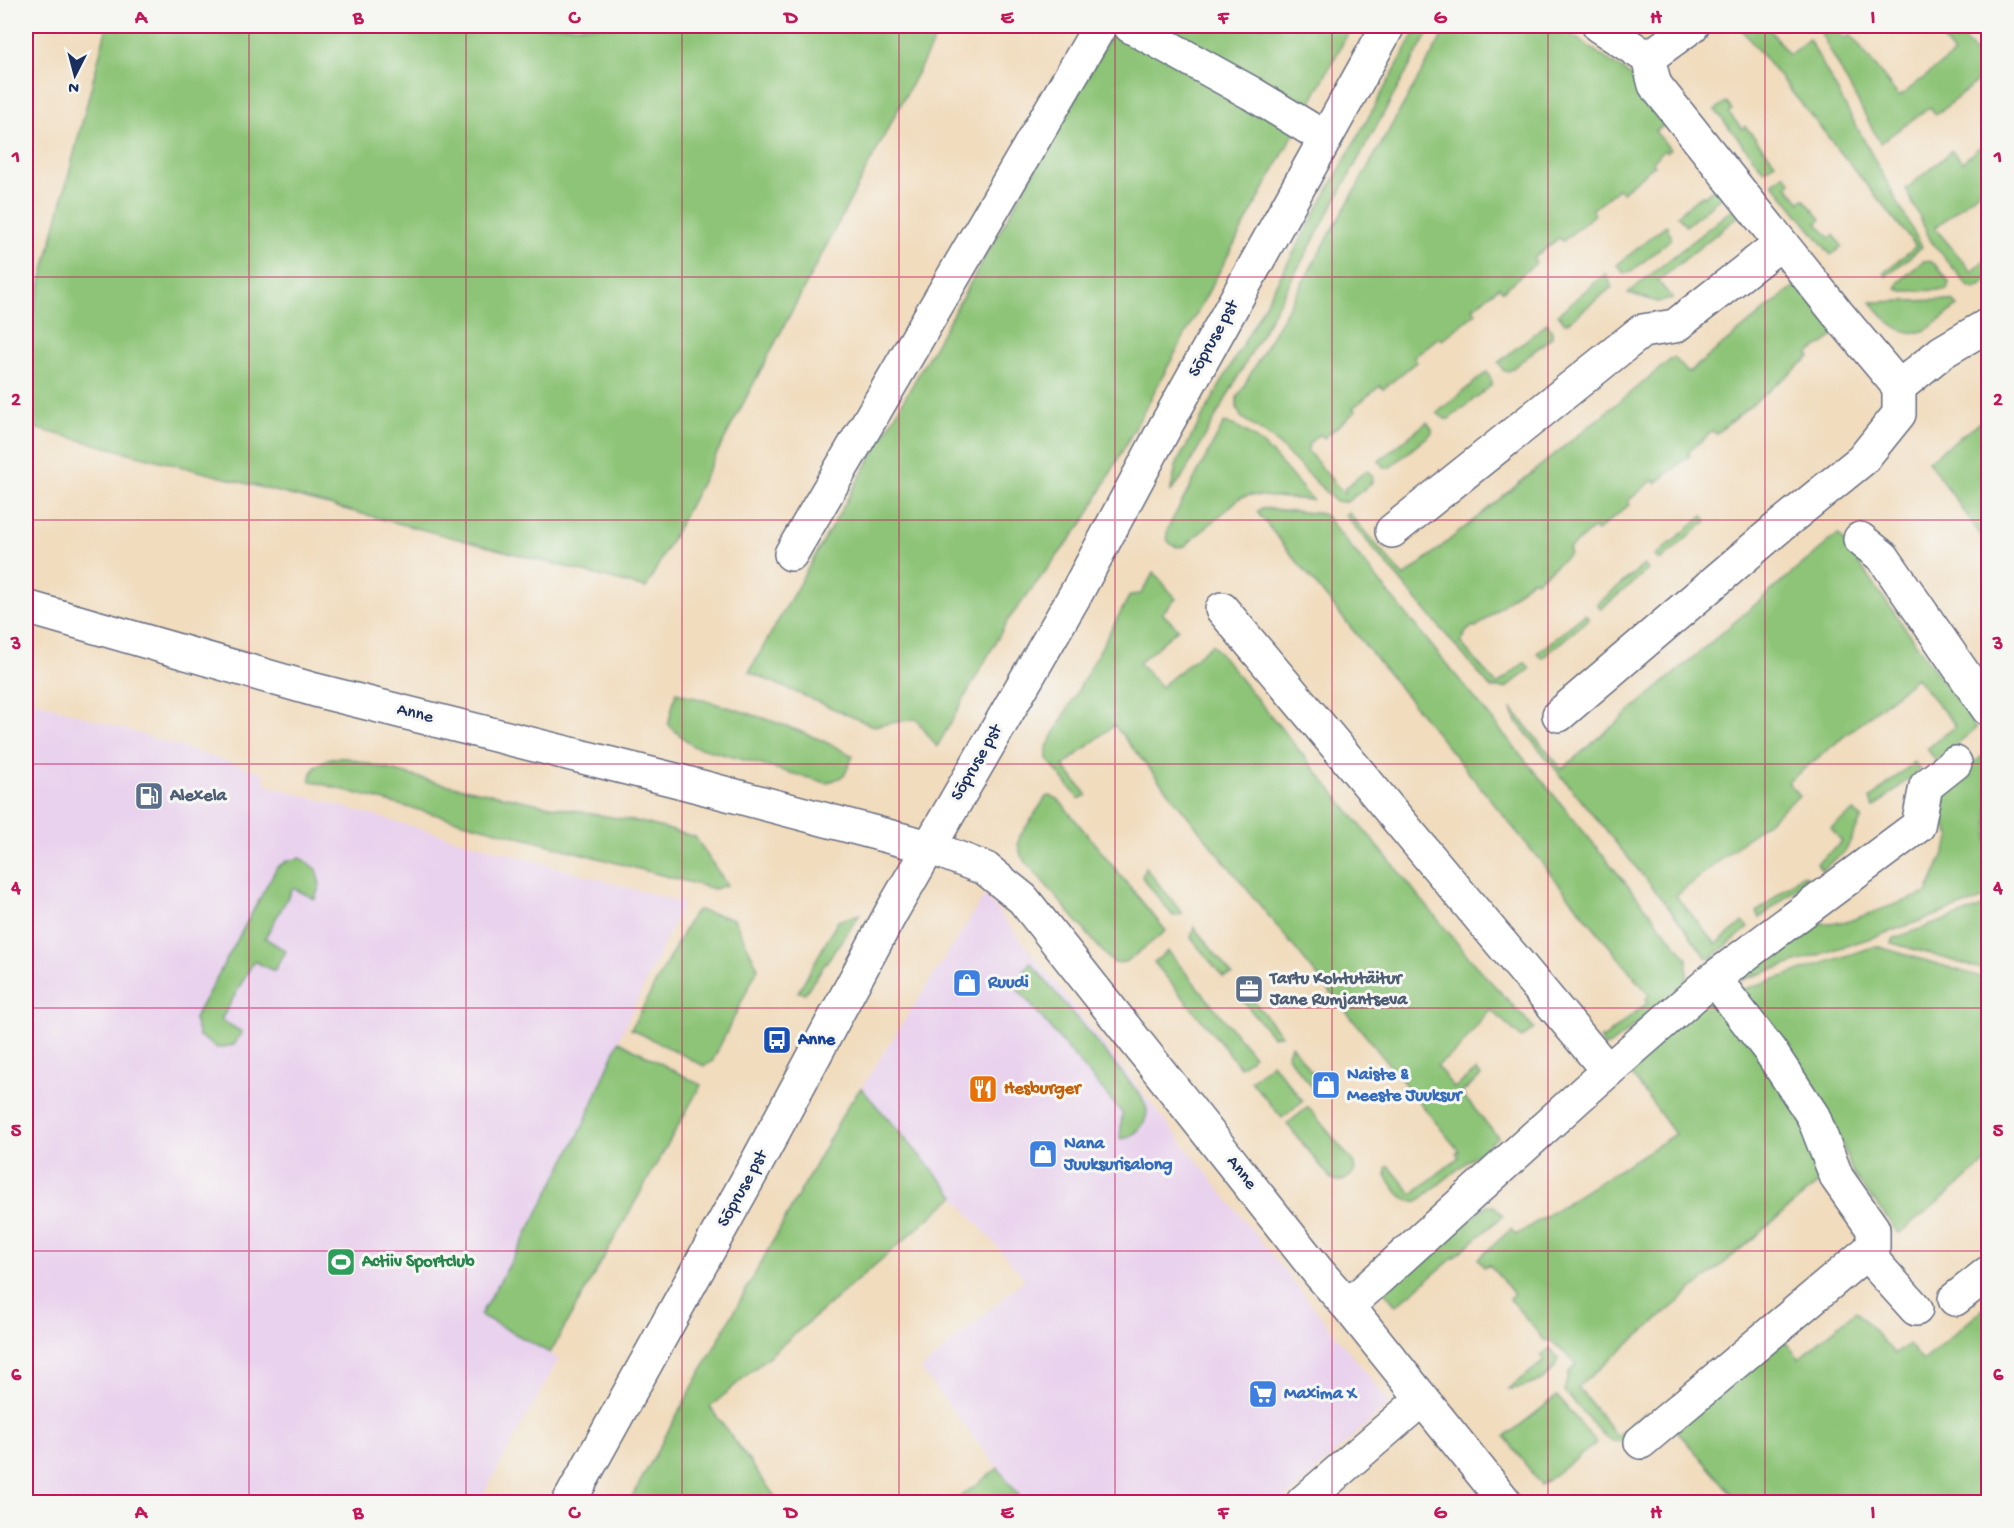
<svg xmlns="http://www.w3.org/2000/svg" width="2014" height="1528" font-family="'Gochi Hand',sans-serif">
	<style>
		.built { fill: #e9d2ed }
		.green { fill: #8dc477; stroke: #547a6a; stroke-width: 1.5 }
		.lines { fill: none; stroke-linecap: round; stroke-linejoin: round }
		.minor-casing { stroke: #666c7f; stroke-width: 36 }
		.secondary-casing { stroke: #666c7f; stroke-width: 36 }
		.minor { stroke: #fff; stroke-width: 33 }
		.secondary { stroke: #fff; stroke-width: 33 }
		.grid { fill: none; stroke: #c2185b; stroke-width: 1.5; stroke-opacity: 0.55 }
		.labels { text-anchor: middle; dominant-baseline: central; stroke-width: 6; stroke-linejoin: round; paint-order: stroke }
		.street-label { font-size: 18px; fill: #1b2f5e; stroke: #f6f6f2 }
		.service-label { font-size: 18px; font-weight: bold; fill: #4e5e75; stroke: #f6f6f2; text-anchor: start }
		.shop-label { font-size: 18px; font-weight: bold; fill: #366cbe; stroke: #f6f6f2; text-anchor: start }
		.transit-label { font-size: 18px; font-weight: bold; fill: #164399; stroke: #f6f6f2; text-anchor: start }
		.food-label { font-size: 18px; font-weight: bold; fill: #c56008; stroke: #f6f6f2; text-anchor: start }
		.leisure-label { font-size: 18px; font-weight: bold; fill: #27864d; stroke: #f6f6f2; text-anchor: start }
		.neatline { fill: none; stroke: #c2185b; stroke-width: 2 }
		.grid-label { font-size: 20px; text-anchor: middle; font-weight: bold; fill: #c2185b }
	</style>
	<rect width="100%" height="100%" fill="#f6f6f2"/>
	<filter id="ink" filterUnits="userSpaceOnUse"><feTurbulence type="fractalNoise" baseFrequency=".0167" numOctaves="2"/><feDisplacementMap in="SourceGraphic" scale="12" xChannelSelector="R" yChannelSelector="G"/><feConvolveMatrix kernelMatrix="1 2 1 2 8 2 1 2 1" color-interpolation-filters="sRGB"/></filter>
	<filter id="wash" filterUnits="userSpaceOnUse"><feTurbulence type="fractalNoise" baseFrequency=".008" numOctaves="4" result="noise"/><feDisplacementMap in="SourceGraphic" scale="24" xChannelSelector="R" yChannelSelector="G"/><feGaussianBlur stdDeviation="1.35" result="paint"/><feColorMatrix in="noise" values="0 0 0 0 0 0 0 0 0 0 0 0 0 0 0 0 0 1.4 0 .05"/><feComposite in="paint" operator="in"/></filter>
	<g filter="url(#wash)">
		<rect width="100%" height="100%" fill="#f1dcbd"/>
		<!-- built -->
		<path class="built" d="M35 701 264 773 266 785 683 903 622 1033 582 1128 521 1245 480 1314 559 1359 479 1502H26V739Z
			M985 895 1390 1403 1282 1502H1024L921 1370 1025 1279 861 1088Z"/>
		<!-- green -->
		<path class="green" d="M107 26H942L646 588 26 426V340Z
			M1114 26H1352L1085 520 1008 620 937 747 916 719 873 726 749 672 1103 50Z
			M1419 26H1432L1183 476 1170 493 1177 463Z
			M1448 26H1559L1630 75 1669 122 1655 131 1670 149 1667 152 1665 150 1652 161 1655 165 1622 192 1618 189 1592 210 1595 214 1563 241 1559 238 1533 259 1536 263 1503 291 1499 287 1473 308 1476 313 1442 340 1439 337 1414 357 1416 362 1383 389 1380 386 1353 408 1356 411 1324 438 1320 434 1308 444 1309 447 1307 450 1343 493 1346 492 1344 489 1367 470 1373 477 1371 484 1348 501 1345 502 1335 501 1274 440 1241 417 1237 408V398Z
			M1747 26H1767L1789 55 1809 39 1922 247 1886 276 1883 273 1916 246 1741 29Z
			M1817 26H1834L1845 39 1850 34 1899 97 1954 54 1943 40 1956 29 1988 69V73L1936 115 1930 107 1880 143Z
			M1726 102 1732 110 1729 113 1742 129 1745 126 1775 162 1764 171 1715 110Z
			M1988 140V184L1935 228 1972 272 1988 258V281L1975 289 1968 286 1931 241 1906 189 1952 151 1962 162Z
			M1784 174 1791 182 1787 186 1800 202 1804 199 1821 219 1817 223 1830 238 1834 235 1842 246 1831 255 1773 183Z
			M1718 185 1725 194 1686 226 1677 215 1702 195 1704 196Z
			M1735 207 1741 214 1658 281 1673 299 1658 302 1628 293Z
			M1666 225 1668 227 1667 229 1671 235V239L1631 272 1625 274 1617 265Z
			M1923 261C1936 259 1942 273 1949 282L1947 290 1904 291 1896 289 1899 282Z
			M1606 273 1612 287 1570 321 1565 323 1558 314Z
			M1797 284 1837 334 1808 354 1810 357 1716 434 1713 431 1688 452 1690 455 1656 483 1653 480 1628 501 1630 504 1597 531 1594 528 1568 550 1570 554 1536 581 1533 579 1476 628 1473 626 1464 634 1465 636 1460 642 1497 685 1525 662 1530 669 1506 688H1491L1345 515 1348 512 1404 577 1674 357 1688 373Z
			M1943 300 1954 302 1958 306C1947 313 1935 327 1923 331 1900 338 1883 317 1871 302Z
			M1547 323 1552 332V337L1509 371H1504L1498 363Z
			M1487 372 1492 381V385L1449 419H1445L1437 413Z
			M1427 422 1432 429V433L1389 468H1384L1379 461Z
			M1980 422 1988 427V545L1928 461Z
			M1224 423C1255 426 1292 477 1312 500L1250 495 1241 497 1185 546C1172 549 1164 542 1168 528Z
			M1261 508 1324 514 1687 958V984L1610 1045 1604 1047 1600 1038H1604L1648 1002 1646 999 1649 995 1257 512Z
			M1703 516 1707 521 1660 561 1655 556Z
			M1838 534 1976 728 1936 761 1927 749 1956 726 1916 678 1788 782 1799 796 1676 896 1716 944 1743 922 1748 928 1714 956 1716 959 1706 957 1666 904 1517 722 1511 708 1562 769Z
			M1644 565 1648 570 1601 609 1597 604Z
			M1154 572 1176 599 1162 613 1178 629 1139 663 1161 687 1212 644 1476 966 1534 1028 1522 1038 1490 1009 1459 1049 1437 1066 1454 1088 1476 1071 1481 1076 1461 1093 1498 1137 1418 1201C1401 1203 1395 1188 1386 1176V1168L1389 1166 1412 1194 1459 1157 1456 1153 1459 1151 1114 725 1063 766 1087 795 1079 799 1047 759V747L1130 595 1141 594Z
			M1585 614 1589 619 1542 658 1537 653Z
			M676 692C736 710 798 725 853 756L844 776 827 783 693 746 668 725Z
			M1988 752V897L1880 935 1738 981 1803 924 1846 922 1927 893 1951 837C1926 798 1958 774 1988 752Z
			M331 758H347L439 783 550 806 645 823 695 837 727 885 714 889 310 781C312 767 318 763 331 758Z
			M1914 762 1920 769 1874 808 1870 799Z
			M1050 796 1058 799 1166 931 1126 962 1114 963 1109 959 1021 856 1018 843 1020 836 1046 797Z
			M1854 811 1862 818 1845 851 1822 870 1817 863 1842 842 1831 828Z
			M301 858 316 869 320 885 315 899 293 888 265 938 286 951 274 971 254 961 221 1020 242 1032 234 1045 217 1048 199 1036 194 1019 277 867 287 861Z
			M1145 867 1183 914 1173 916 1142 877Z
			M1802 875 1804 877 1806 875 1808 879 1760 918 1757 912Z
			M1988 905V971L1892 943 1894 938Z
			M698 910 734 919 758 968 712 1062 704 1066 631 1029 693 914Z
			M860 914 805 993 798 992 838 921Z
			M1194 927 1232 975 1223 977 1191 938Z
			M1876 946 1988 979V1161L1899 1234 1853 1174 1840 1139 1782 1050 1735 992Z
			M1168 951 1254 1056 1240 1067 1154 962Z
			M1030 962 1142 1097C1144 1102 1147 1107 1147 1112 1146 1126 1133 1138 1120 1139L1122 1113 1015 986Z
			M1249 995 1281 1035 1272 1036 1242 1000Z
			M1704 1001 1735 1016 1798 1113 1823 1179 1578 1387 1617 1436 1645 1413 1647 1423C1635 1434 1622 1449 1606 1438L1564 1391 1569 1372 1577 1364 1552 1342 1544 1340 1509 1298 1514 1294 1489 1264 1484 1267 1478 1259 1511 1229 1516 1235 1675 1134 1626 1067Z
			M619 1041 701 1085 550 1353 480 1315 521 1245 582 1128Z
			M1291 1045 1321 1084 1314 1089 1287 1056Z
			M1272 1063 1303 1101 1282 1118 1251 1081Z
			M861 1088 955 1196 710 1407 779 1502H629L847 1107Z
			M1308 1107 1353 1162 1355 1170C1351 1178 1341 1183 1332 1180L1287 1124Z
			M1487 1205 1494 1206 1503 1216 1396 1306 1384 1291 1383 1285Z
			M1988 1305V1502H1739L1674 1428 1781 1337 1799 1358 1856 1311 1895 1354 1909 1344 1923 1361Z
			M1550 1348 1558 1358C1554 1380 1527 1388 1508 1389L1544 1361 1541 1356Z
			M1557 1396 1597 1443 1541 1485 1505 1437Z
			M998 1468 1024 1502H953L992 1473Z"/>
	</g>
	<g filter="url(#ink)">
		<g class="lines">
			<!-- minor casing -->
			<g class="minor-casing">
				<path id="minor" d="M1130 26 1251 93 1325 138
					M1648 58 1692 26
					M1899 387 1942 352 1988 325
					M1392 531 1642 331 1675 326 1781 243
					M1860 539 1883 557 1988 709
					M791 554 1100 26
					M26 607 315 690 675 780 929 847 986 869 1023 899 1319 1273 1348 1306 1505 1502
					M1222 609 1608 1071
					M1559 715 1779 527 1862 460 1899 414V387L1837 313 1655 85 1648 58 1599 26
					M1714 978 1770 1051 1813 1116 1837 1178 1873 1229V1261L1916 1309
					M1955 1299 1988 1273
					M1348 1306 1594 1083 1714 978 1918 826 1926 786 1955 763
					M1641 1442 1873 1247
					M1303 1502 1422 1399"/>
			</g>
			<!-- secondary casing -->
			<g class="secondary-casing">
				<path id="secondary" d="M569 1502 754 1168 891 913 1078 590 1164 429 1388 26"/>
			</g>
			<!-- minor -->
			<use href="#minor" class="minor"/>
			<!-- secondary -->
			<use href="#secondary" class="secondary"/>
		</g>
	</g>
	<!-- grid -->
	<path class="grid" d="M249 26V1502M466 26V1502M682 26V1502M899 26V1502M1115 26V1502M1332 26V1502M1548 26V1502M1765 26V1502M26 277H1988M26 520H1988M26 764H1988M26 1008H1988M26 1251H1988"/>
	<!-- icons -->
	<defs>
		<g id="fuel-square" transform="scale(1.5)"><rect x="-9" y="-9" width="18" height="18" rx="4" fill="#5c6f8a" stroke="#f6f6f2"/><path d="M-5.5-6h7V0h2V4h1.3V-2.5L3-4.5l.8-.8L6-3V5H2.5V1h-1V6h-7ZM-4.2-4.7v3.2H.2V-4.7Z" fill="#fff"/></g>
		<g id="shop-square" transform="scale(1.5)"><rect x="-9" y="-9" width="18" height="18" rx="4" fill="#3f7fe0" stroke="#f6f6f2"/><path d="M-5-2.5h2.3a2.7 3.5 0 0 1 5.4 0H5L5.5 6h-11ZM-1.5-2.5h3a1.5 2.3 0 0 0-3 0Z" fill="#fff"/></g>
		<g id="office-square" transform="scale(1.5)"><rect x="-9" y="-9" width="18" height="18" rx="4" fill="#5c6f8a" stroke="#f6f6f2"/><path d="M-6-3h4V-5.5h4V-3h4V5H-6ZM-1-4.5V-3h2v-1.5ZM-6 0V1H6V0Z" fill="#fff"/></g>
		<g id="bus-square" transform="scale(1.5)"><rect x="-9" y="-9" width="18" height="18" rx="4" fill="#1a4fb4" stroke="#f6f6f2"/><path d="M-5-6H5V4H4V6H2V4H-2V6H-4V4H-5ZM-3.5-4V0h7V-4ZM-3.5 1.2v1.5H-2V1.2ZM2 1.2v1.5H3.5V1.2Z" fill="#fff"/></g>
		<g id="restaurant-square" transform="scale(1.5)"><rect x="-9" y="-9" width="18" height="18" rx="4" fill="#e8710a" stroke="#f6f6f2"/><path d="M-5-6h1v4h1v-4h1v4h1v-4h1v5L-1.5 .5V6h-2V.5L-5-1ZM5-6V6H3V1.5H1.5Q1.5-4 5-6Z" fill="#fff"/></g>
		<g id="stadium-square" transform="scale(1.5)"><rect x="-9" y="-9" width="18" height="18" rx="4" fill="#2e9e5b" stroke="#f6f6f2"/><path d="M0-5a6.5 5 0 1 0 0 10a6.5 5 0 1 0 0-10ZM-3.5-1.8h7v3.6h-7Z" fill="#fff"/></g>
		<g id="supermarket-square" transform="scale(1.5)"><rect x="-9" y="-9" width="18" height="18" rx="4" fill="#3f7fe0" stroke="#f6f6f2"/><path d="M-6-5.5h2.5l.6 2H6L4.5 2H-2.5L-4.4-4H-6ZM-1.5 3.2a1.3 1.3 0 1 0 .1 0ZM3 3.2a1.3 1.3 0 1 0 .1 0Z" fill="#fff"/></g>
	</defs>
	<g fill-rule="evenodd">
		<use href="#fuel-square" x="149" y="796"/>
		<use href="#shop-square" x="967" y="983"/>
		<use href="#office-square" x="1249" y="989"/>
		<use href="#bus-square" x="777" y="1040"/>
		<use href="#shop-square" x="1326" y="1085"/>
		<use href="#restaurant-square" x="983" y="1089"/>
		<use href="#shop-square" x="1043" y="1154"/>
		<use href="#stadium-square" x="341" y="1262"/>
		<use href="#supermarket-square" x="1263" y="1394"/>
	</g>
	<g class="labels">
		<!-- street labels -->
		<g class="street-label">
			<text transform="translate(1214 339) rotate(-61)">Sõpruse pst</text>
			<text transform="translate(415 714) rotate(14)">Anne</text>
			<text transform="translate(977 763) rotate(-60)">Sõpruse pst</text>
			<text transform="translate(1241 1173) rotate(52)">Anne</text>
			<text transform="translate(743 1189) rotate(-61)">Sõpruse pst</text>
		</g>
		<!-- service labels -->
		<g class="service-label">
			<text x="170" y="796">Alexela</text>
			<text x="1270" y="979">Tartu Kohtutäitur<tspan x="1270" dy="21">Jane Rumjantseva</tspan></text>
		</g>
		<!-- shop labels -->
		<g class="shop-label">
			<text x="988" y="983">Ruudi</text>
			<text x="1347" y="1075">Naiste &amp;<tspan x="1347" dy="21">Meeste Juuksur</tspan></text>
			<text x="1064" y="1144">Nana<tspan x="1064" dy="21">Juuksurisalong</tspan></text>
			<text x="1284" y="1394">Maxima X</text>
		</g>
		<!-- transit labels -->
		<g class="transit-label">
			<text x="798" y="1040">Anne</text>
		</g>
		<!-- food labels -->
		<g class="food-label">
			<text x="1004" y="1089">Hesburger</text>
		</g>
		<!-- leisure labels -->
		<g class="leisure-label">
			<text x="362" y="1262">Actiiv Sportclub</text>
		</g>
	</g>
	<!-- margin -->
	<rect width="2014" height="1528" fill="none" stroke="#f6f6f2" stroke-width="66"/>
	<!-- north arrow -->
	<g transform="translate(75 75) rotate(186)" stroke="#f6f6f2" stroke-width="4.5" paint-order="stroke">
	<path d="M0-4.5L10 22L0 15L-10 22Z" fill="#1b2f5e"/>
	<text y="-9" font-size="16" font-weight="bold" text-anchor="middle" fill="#1b2f5e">N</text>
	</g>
	<rect x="33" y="33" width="1948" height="1462" class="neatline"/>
	<g class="grid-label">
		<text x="141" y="23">A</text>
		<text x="358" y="23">B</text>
		<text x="574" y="23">C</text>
		<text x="791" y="23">D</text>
		<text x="1007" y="23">E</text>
		<text x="1223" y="23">F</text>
		<text x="1440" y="23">G</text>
		<text x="1656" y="23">H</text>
		<text x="1873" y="23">I</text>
		<text x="16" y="162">1</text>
		<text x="1998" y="162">1</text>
		<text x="16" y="405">2</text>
		<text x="1998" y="405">2</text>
		<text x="16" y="649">3</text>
		<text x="1998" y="649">3</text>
		<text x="16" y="893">4</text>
		<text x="1998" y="893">4</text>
		<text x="16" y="1136">5</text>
		<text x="1998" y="1136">5</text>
		<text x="16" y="1380">6</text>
		<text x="1998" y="1380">6</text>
		<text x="141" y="1518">A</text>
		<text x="358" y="1518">B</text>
		<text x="574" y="1518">C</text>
		<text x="791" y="1518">D</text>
		<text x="1007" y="1518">E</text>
		<text x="1223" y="1518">F</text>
		<text x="1440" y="1518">G</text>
		<text x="1656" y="1518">H</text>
		<text x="1873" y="1518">I</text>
	</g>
</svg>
